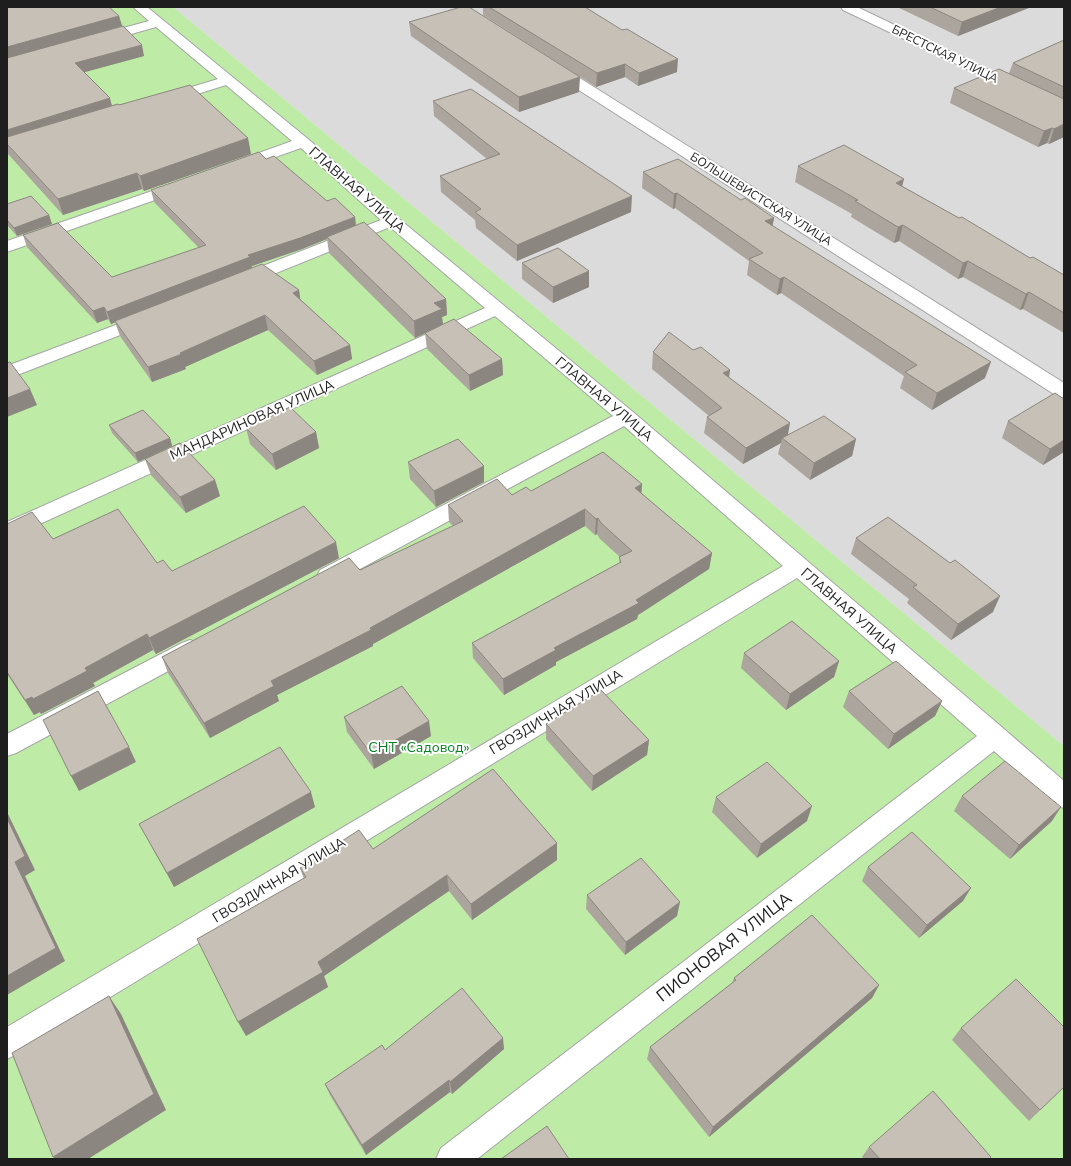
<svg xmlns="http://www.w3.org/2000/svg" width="1071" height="1166" font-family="'Nunito Sans',sans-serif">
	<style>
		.residential { fill: #dcdbdb }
		.grass { fill: #beeca6 }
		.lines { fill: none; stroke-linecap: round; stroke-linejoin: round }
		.minor-casing { stroke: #a5a5a5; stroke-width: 2 }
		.minor { fill: #fff; fill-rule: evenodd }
		.wall { fill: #aba59d }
		.shaded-wall { fill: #8b867f }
		.building { fill: #c7c0b6; stroke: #8b867f }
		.labels { text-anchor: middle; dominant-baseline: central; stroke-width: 4; stroke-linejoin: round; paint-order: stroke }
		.far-street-label { font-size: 12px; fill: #1e1e1e; stroke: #fff }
		.street-label { font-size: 14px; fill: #1e1e1e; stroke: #fff }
		.park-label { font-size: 14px; fill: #068222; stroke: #fff }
		.near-street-label { font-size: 17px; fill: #1e1e1e; stroke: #fff }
	</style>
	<rect width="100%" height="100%" fill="#efede3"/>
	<!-- residential -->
	<path class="residential" d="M173 7H1064V746Z"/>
	<!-- grass -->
	<path class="grass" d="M7 7H173L1064 746V1159H7Z"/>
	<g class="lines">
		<!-- minor casing -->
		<g class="minor-casing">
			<path id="minor" d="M133 7H147L308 139 398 218 633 412 1004 729 1064 781V808L1055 805 994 751 477 1159H436L441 1148 977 736 797 578 17 1054 7 1059V1027L783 566 624 426 336 582 328 584 320 582 317 576 320 570 613 416 495 316 7 539V522L485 308 390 227 249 284 243 285 237 284 234 280 237 276 381 220 301 148 241 169 236 171 231 169 228 166 231 163 292 141 226 85 172 102 167 103 162 102 160 99 162 96 218 79 156 27 99 43 94 42 92 39 94 36 149 21Z
				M841 7H857L1064 106V115L843 10Z
				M554 64 559 65 1064 383V398L1057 396 549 71 547 68 549 65Z
				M181 181 186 183 189 186 186 189 7 252V241Z
				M145 314 151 315 154 319 151 323 7 379V366Z
				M190 640 198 643 202 649 198 655 16 753 7 756V734L182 643Z"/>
		</g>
		<!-- minor -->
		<use href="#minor" class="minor"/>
	</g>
	<!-- wall -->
	<path class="wall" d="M7 7 119 16 122 26 144 56 84 72 112 105H119L251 154 144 191 142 189 63 215 8 154 7 152Z
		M483 7H585L677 72 638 86 625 77 596 87 483 15Z
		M897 7H1031L958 36Z
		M409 22 579 92 519 112 411 36Z
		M1064 40V137L1049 144 1047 143 1038 147 950 103 954 88 1009 73 1013 63Z
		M433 101 631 212 517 261 476 228 475 220 441 192 440 176 487 159 434 116Z
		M266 159 327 201 355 217 356 225 446 299 447 315 442 317 443 325 502 359 503 375 470 391 427 349 425 333 415 338 329 253 327 239 302 249 252 266V268L299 290 300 299 350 345 352 359 317 375 268 330 185 367 186 369 152 382 120 336 115 322 111 324 108 319 97 323 27 247 23 235 112 277 199 248 154 202 151 190Z
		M798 166 902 186 1030 258 1064 275V333L1023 309 1020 310 963 277 958 279 899 241 894 243 851 217 852 214 795 182Z
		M643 172 741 200 774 218 772 226 985 378 932 410 900 388 904 376 781 293 777 295 747 275 749 261 675 208 673 209 642 188Z
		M7 204 49 215 52 224 17 236 7 225Z
		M522 263 589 271V287L553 303 522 279Z
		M653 352 729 377 788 435 856 439 852 456 810 480 778 454 781 443 743 464 704 433 707 417 709 416 652 369Z
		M1008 421 1064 452 1043 465 1002 438Z
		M109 425 170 438 172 446 138 462 112 433Z
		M246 428 316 432 319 448 276 470 250 444Z
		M145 459 215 480 220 496 186 513 151 475Z
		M408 462 484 466V482L436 507 410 479Z
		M642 484 641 493 712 553 709 569 638 615 637 619 556 662V665L504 695 473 658 472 643 619 563 620 557 600 539 597 534 595 535 585 526 373 644V646L277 695 279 701 210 738 168 673 162 657 360 570 453 526 449 522 448 505 531 491Z
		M7 524 53 539 157 563 172 571 339 558 156 654 153 650 93 683 95 686 41 714 40 712 34 715 7 674Z
		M856 538 993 612 951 640 907 603 909 599 851 554Z
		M744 653 839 661 834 677 786 710 741 668Z
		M849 691 942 701 935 716 888 749 843 707Z
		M344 717 431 736 374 769 347 732Z
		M546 724 649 740 647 755 592 791 546 739Z
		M962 796 1052 821 1010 859 954 811Z
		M716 797 807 821 757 858 712 812Z
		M315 807 174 887 139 824Z
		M557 843V860L472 920 449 891 324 976 328 987 246 1036 304 879 300 868 373 849Z
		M868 867 963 901 919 938 862 881Z
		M587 895 677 916 625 955 586 909Z
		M734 978 879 985 872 998 709 1137 647 1059 650 1047 732 983Z
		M961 1028 1064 1087 1029 1121 952 1040Z
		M504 1049 452 1094 450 1092 366 1155 330 1095 325 1084 385 1050Z
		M869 1147 989 1159H864L862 1157Z"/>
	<!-- shaded-wall -->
	<path class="shaded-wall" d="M1001 7H1031L958 36 962 22Z
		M119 16 122 26 7 59V47Z
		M142 45 144 56 78 74 75 63Z
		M678 59 677 72 638 86 639 73Z
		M625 64V77L596 87 597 73Z
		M580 77 579 92 519 112V97Z
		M110 98 113 110 7 142V130Z
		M1064 124V137L1049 144 1054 129Z
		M1052 128 1047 143 1038 147 1044 131Z
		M248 138 251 154 144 191 140 176Z
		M137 173 142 189 63 215 58 199Z
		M904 179 900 195 896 183Z
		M677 193 675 208 673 209 674 194Z
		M632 196 631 212 517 261V245Z
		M49 215 52 224 17 236 14 228Z
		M355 217 356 228 327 237V239L302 249 252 266V269L111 324 107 312 248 255Z
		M774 218 771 234 765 221Z
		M903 225 899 241 894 243 898 227Z
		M968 261 963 277 958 279 963 263Z
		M589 271V287L553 303V287Z
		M784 277 781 293 777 295 780 279Z
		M299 290 301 305 293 293Z
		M1029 292 1023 309 1020 310 1026 294Z
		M446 299 447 315 442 317 443 325 415 338 414 321 434 303Z
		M104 307 108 319 97 323 93 311Z
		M265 315 268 330 185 367 186 369 152 382 148 367Z
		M350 345 352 359 317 375 314 361Z
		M502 359 503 375 470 391 469 375Z
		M991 362 985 378 932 410 937 393Z
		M730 370 728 386 723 373Z
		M30 389 37 405 7 417V398Z
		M790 423 787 440 782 438 781 443 743 464 746 448Z
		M316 432 319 448 276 470 272 454Z
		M170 438 172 446 138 462 135 453Z
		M856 439 852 456 810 480 814 463Z
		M1064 440V452L1043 465 1050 449Z
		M484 466V482L436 507 434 491Z
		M215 480 220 496 186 513 180 497Z
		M642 484 641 500 635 488Z
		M585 509V526L373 644V646L277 695 279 701 210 738 204 723 271 681 370 628Z
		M598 518 597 534 595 535 596 519Z
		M336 542 339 558 156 654 149 638Z
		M712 553 709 569 638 615 637 619 556 662V665L504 695 503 679 554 648 636 600Z
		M1000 596 993 612 951 640 958 624Z
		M147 634 153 650 93 683 95 686 41 714 40 712 34 715 25 700Z
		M839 661 834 677 786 710 790 694Z
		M942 701 935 716 888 749 894 734Z
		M429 721 431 736 374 769 371 754Z
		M649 740 647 755 592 791 593 776Z
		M129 747 136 762 79 791 71 776Z
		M311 792 315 807 174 887 167 873Z
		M812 806 807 821 757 858 761 844Z
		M1061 807 1052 821 1010 859 1019 845Z
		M7 812 35 870 25 876 65 961 7 995V976L15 862 7 818Z
		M557 843V860L472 920 471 904Z
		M447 875 449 891 324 976 328 987 246 1036 238 1022 318 962Z
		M971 888 963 901 919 938 927 925Z
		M680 902 677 916 625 955 626 942Z
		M879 985 872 998 709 1137 713 1127Z
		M109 996 121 1014 166 1110 88 1159H55L53 1157Z
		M503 1038 504 1049 452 1094 450 1082Z
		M449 1080 450 1092 366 1155 362 1145Z"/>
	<!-- building -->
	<path class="building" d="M7 7H109L119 16 7 47Z
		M461 7H469L580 77 519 97 409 22Z
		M489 7H585L622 30 627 29 678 59 639 73 625 64 597 73Z
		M930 7H1001L962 22Z
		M123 26 142 45 75 63 110 98 7 130V58Z
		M1064 40V87L1013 63Z
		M999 69 1064 99V124L1054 129 1052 128 1044 131 954 88Z
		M190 85 248 138 140 176 137 173 58 199 7 144V137L118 104 119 105Z
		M471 89 632 196 517 245 475 212 481 209 440 176 500 154 433 101Z
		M844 145 904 179 896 183 959 218 962 217 1030 258 1033 257 1064 275V313L1029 292 1026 294 968 261 963 263 903 225 898 227 855 201 858 200 798 166Z
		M259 152 266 159 274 156 327 201 335 198 355 217 300 238 248 255 250 257 107 312 104 307 93 311 23 235 58 223 112 277 206 245 151 190Z
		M678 159 741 200 745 198 774 218 765 221 991 362 937 393 905 372 917 365 784 277 780 279 749 259 763 253 677 193 674 194 643 172Z
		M31 196 49 215 14 228 7 220V204Z
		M364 222 446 299 434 303 442 309 414 321 327 237Z
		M558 248 589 271 553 287 522 263Z
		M262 264 299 290 293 293 350 345 314 361 265 315 180 353 182 354 148 367 115 321Z
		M454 319 502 359 469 375 425 333Z
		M669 332 693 350 701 347 730 370 723 373 790 423 746 448 707 417 722 408 653 352Z
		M10 362 30 389 7 398V363Z
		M1055 393 1064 399V440L1050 449 1008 421Z
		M290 407 316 432 272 454 246 428Z
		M143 410 170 438 135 453 109 425Z
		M824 416 856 439 814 463 782 438Z
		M458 439 484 466 434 491 408 462Z
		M180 443 215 480 180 497 145 459Z
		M603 452 642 484 635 488 712 553 636 600 639 603 554 648 556 650 503 679 472 643 621 562 619 557 632 551 601 523 598 518 596 519 585 509 370 628 371 630 271 681 274 686 204 723 162 657 349 558 360 570 463 521 448 505 497 479 512 495 526 487 531 491Z
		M304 506 336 542 149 638 147 634 85 668 87 671 33 699 32 697 25 700 7 672V524L32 512 53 539 118 509 157 563 163 560 172 571Z
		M888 517 950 563 955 560 1000 596 958 624 913 587 917 585 856 538Z
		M792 621 839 661 790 694 744 653Z
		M896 661 942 701 894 734 849 691Z
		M402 686 429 721 371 754 344 717Z
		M601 690 649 740 593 776 546 724Z
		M98 691 129 747 71 776 43 720Z
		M280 747 311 792 167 873 139 824Z
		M1005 761 1061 807 1019 845 962 796Z
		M767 762 812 806 761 844 716 797Z
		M493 769 557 843 471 904 447 875 318 962 323 972 238 1022 197 939 306 877 300 868 359 830 373 849Z
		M7 818 25 856 15 862 56 948 7 976Z
		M912 832 971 888 927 925 868 867Z
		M641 858 680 902 626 942 587 895Z
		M812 915 879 985 713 1127 650 1047 736 980 734 978Z
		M1016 979 1064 1027V1087L1040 1110 961 1028Z
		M462 988 503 1038 450 1082 449 1080 362 1145 325 1084 382 1045 385 1050Z
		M109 996 154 1094 53 1157 12 1053Z
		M933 1091 991 1157 989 1159H880L869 1147Z
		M547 1126 569 1159H501Z"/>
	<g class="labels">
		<!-- far-street labels -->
		<g class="far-street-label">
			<text transform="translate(945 54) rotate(26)">БРЕСТСКАЯ УЛИЦА</text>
			<text transform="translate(761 199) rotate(32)">БОЛЬШЕВИСТСКАЯ УЛИЦА</text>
		</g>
		<!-- street labels -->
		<g class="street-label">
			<text transform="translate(357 190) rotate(41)">ГЛАВНАЯ УЛИЦА</text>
			<text transform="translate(604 399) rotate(40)">ГЛАВНАЯ УЛИЦА</text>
			<text transform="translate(252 420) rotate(-24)">МАНДАРИНОВАЯ УЛИЦА</text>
			<text transform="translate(849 611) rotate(41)">ГЛАВНАЯ УЛИЦА</text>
			<text transform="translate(556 712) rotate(-31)">ГВОЗДИЧНАЯ УЛИЦА</text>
			<text transform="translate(279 880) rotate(-31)">ГВОЗДИЧНАЯ УЛИЦА</text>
		</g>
		<!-- park labels -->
		<g class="park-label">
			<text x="419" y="747">СНТ «Садовод»</text>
		</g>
		<!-- near-street labels -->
		<g class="near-street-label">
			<text transform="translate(724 947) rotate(-38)">ПИОНОВАЯ УЛИЦА</text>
		</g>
	</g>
	<!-- border -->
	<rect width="1071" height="1166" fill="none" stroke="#1e1e1e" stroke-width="16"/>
</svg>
